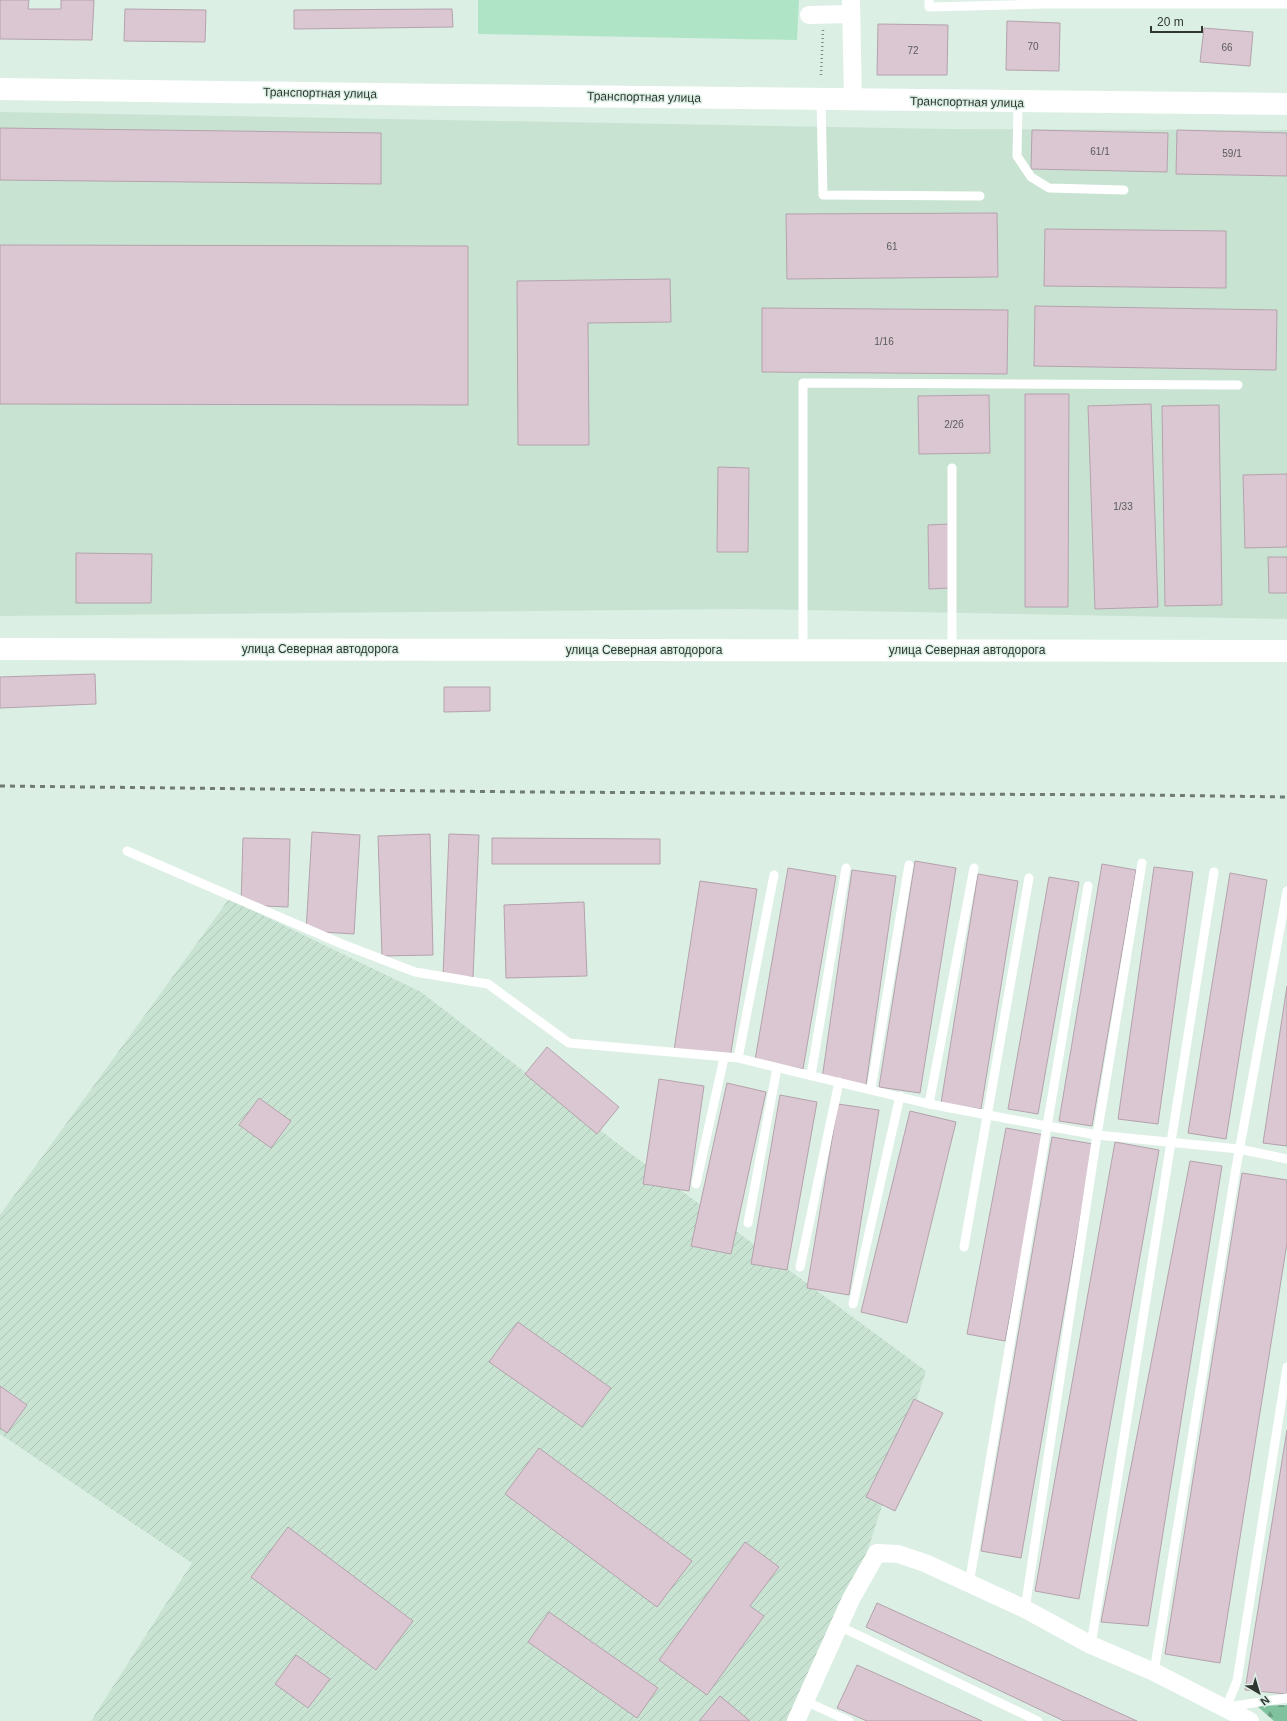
<svg xmlns="http://www.w3.org/2000/svg" width="1287" height="1721" font-family="Helvetica,sans-serif">
	<style>
		.built { fill: #c9e3d3 }
		.industrial { fill: url(#industrial-furrows) }
		.forest { fill: url(#forest-firs) }
		.green { fill: #b0e4c7 }
		.building { fill: #dac7d1; stroke: #b4a2ac }
		.lines { fill: none; stroke-linecap: round; stroke-linejoin: round }
		.path { stroke: #808d86; stroke-width: 2.5; stroke-dasharray: 1 3; stroke-linecap: butt }
		.service { stroke: #fff; stroke-width: 9 }
		.minor { stroke: #fff; stroke-width: 18 }
		.tertiary { stroke: #fff; stroke-width: 22 }
		.secondary { stroke: #fff; stroke-width: 22 }
		.rail { stroke: #6f7b74; stroke-width: 3; stroke-dasharray: 5 5; stroke-linecap: butt }
		.labels { text-anchor: middle; dominant-baseline: central; stroke-width: 3; stroke-linejoin: round; paint-order: stroke }
		.number-label { font-size: 10px; fill: #5a5b5a }
		.street-label { font-size: 12px; fill: #303733; stroke: #dbefe4 }
	</style>
	<defs>
		<pattern id="industrial-furrows" width="10" height="10" patternUnits="userSpaceOnUse"><rect width="10" height="10" fill="#c9e3d3"/><path d="M-1 1l2-2M0 10L10 0M9 11l2-2" fill="none" stroke="#adc3b6"/></pattern>
		<pattern id="forest-firs" width="22" height="20" patternUnits="userSpaceOnUse"><rect width="22" height="20" fill="#80c19e"/><path d="M5 1l3.5 6h-7zM16 11l3.5 6h-7z" fill="#699e81"/></pattern>
	</defs>
	<rect width="100%" height="100%" fill="#dbefe4"/>
	<!-- built -->
	<path class="built" d="M0 112 948 129 1287 130V619L742 609 0 616Z"/>
	<!-- industrial -->
	<path class="industrial" d="M229 899 421 992 626 1150 926 1371 864 1561 791 1721H91L192 1563 0 1434V1215Z"/>
	<!-- forest -->
	<path class="forest" d="M1287 1705V1721H1274L1257 1706Z"/>
	<!-- green -->
	<path class="green" d="M478 0H799L797 40 478 34Z"/>
	<!-- building -->
	<path class="building" d="M0 0H29L28 9H61V0H94L92 40 0 39Z
		M125 9 206 10 205 42 124 41Z
		M452 9 453 27 294 29V10Z
		M1007 21 1060 23 1059 71 1006 70Z
		M878 24 948 25 947 75H877Z
		M1204 28 1253 32 1250 66 1200 62Z
		M0 128 381 133V184L0 180Z
		M1032 130 1168 133 1167 172 1031 169Z
		M1177 130 1287 133V176L1176 174Z
		M997 213 998 277 787 279 786 214Z
		M1045 229 1226 231V288L1044 286Z
		M0 245 468 246V405L0 404Z
		M670 279 671 322 588 323 589 445H518L517 281Z
		M1035 306 1277 310 1276 370 1034 366Z
		M762 308 1008 310 1007 374 762 372Z
		M1025 394H1069L1068 607H1025Z
		M989 395 990 453 919 454 918 396Z
		M1151 404 1158 607 1095 609 1088 406Z
		M1219 405 1222 605 1165 606 1162 406Z
		M718 467 749 468 748 552H717Z
		M1287 474V547L1245 548 1243 475Z
		M949 524 950 588 929 589 928 525Z
		M76 553 152 554 151 603H76Z
		M1268 557H1287V593H1269Z
		M95 674 96 704 0 708V677Z
		M444 687H490V711L444 712Z
		M312 832 360 835 354 934 306 931Z
		M430 834 433 955 382 956 378 836Z
		M449 834 479 835 473 977 443 976Z
		M243 838 290 839 288 907 241 905Z
		M492 838 660 839V864H492Z
		M915 861 956 868 920 1093 879 1087Z
		M1102 864 1136 870 1092 1126 1059 1121Z
		M1154 867 1193 872 1158 1124 1118 1119Z
		M788 868 836 876 803 1069 755 1060Z
		M852 870 896 876 866 1085 822 1079Z
		M1230 873 1267 880 1226 1139 1188 1133Z
		M978 874 1018 881 981 1109 941 1103Z
		M1049 877 1079 882 1038 1114 1008 1109Z
		M700 881 757 889 730 1058 674 1050Z
		M584 902 587 976 506 978 504 905Z
		M1287 986V1146L1263 1143Z
		M547 1047 619 1107 597 1134 525 1074Z
		M659 1079 704 1086 689 1191 643 1184Z
		M727 1083 766 1092 731 1254 691 1246Z
		M780 1095 817 1102 787 1270 751 1264Z
		M259 1098 291 1121 271 1148 239 1125Z
		M838 1104 879 1110 849 1295 807 1288Z
		M910 1111 956 1122 907 1323 861 1312Z
		M1006 1128 1044 1135 1005 1341 967 1334Z
		M1052 1137 1093 1144 1021 1558 981 1551Z
		M1115 1142 1159 1150 1079 1599 1035 1591Z
		M1190 1161 1222 1166 1148 1626 1101 1622Z
		M1242 1173 1287 1180V1243L1220 1663 1165 1654Z
		M518 1322 611 1388 582 1427 489 1362Z
		M0 1386 27 1405 7 1433 0 1428Z
		M914 1399 943 1413 895 1511 866 1497Z
		M1287 1430V1694L1245 1690Z
		M539 1448 692 1561 657 1607 505 1494Z
		M288 1527 413 1621 376 1670 251 1577Z
		M745 1542 779 1567 750 1606 764 1616 707 1695 659 1660Z
		M877 1603 1137 1721H1064L866 1627Z
		M549 1612 658 1688 637 1718 528 1642Z
		M296 1655 330 1679 308 1708 275 1684Z
		M857 1665 982 1721H867L837 1708Z
		M720 1696 750 1721H699Z"/>
	<g class="lines">
		<!-- path -->
		<path class="path" d="M821 75 823 30"/>
		<!-- service -->
		<path class="service" d="M929 0V7L1042 4
			M1042 0V4H1287
			M821 99 823 195 980 196
			M1018 103 1017 156 1031 177 1049 188 1124 190
			M803 650V383L1238 385
			M952 650V468
			M127 851 342 944 415 972 488 984 569 1043 738 1058 929 1104 1047 1126 1097 1135 1239 1149 1287 1159
			M738 1058 774 875
			M811 1075 846 868
			M871 1089 909 865
			M929 1104 974 868
			M696 1184 724 1058
			M748 1223 777 1068
			M964 1247 1029 878
			M800 1267 839 1082
			M853 1304 900 1096
			M969 1584 1088 886
			M1025 1609 1097 1135 1142 863
			M839 1626 1038 1721
			M1091 1645 1214 872
			M1154 1672 1236 1168 1287 891
			M805 1701 849 1721
			M1227 1707 1287 1698
			M1226 1708 1237 1681 1287 1367"/>
		<!-- minor -->
		<path class="minor" d="M851 0 853 100
			M809 15 851 14
			M796 1721 851 1599 877 1553 898 1554 925 1563 1025 1609 1091 1645 1154 1672 1250 1721"/>
		<!-- tertiary -->
		<path class="tertiary" d="M0 89C429 94 858 102 1287 104"/>
		<!-- secondary -->
		<path class="secondary" d="M0 649 1287 651"/>
		<!-- rail -->
		<path class="rail" d="M0 786 528 792 1143 795 1287 797"/>
	</g>
	<g class="labels">
		<!-- number labels -->
		<g class="number-label">
			<text x="1033" y="46">70</text>
			<text x="1227" y="47">66</text>
			<text x="913" y="50">72</text>
			<text x="1100" y="151">61/1</text>
			<text x="1232" y="153">59/1</text>
			<text x="892" y="246">61</text>
			<text x="884" y="341">1/16</text>
			<text x="954" y="424">2/2б</text>
			<text x="1123" y="506">1/33</text>
		</g>
		<!-- street labels -->
		<g class="street-label">
			<text transform="translate(320 93) rotate(1)">Транспортная улица</text>
			<text transform="translate(644 97) rotate(1)">Транспортная улица</text>
			<text transform="translate(967 102) rotate(1)">Транспортная улица</text>
			<text x="320" y="649">улица Северная автодорога</text>
			<text x="644" y="650">улица Северная автодорога</text>
			<text x="967" y="650">улица Северная автодорога</text>
		</g>
	</g>
	<!-- north arrow -->
	<g transform="translate(1259 1693) rotate(142)" stroke="#dbefe4" stroke-width="3" paint-order="stroke">
	<path d="M0-3L7 15L0 10L-7 15Z" fill="#303733"/>
	<text y="-6" font-size="11" font-weight="bold" text-anchor="middle" fill="#303733">N</text>
	</g>
	<!-- scale -->
	<path d="M1151 26v6h51v-6" fill="none" stroke="#303733" stroke-width="2"/>
	<text x="1157" y="26" font-size="12" fill="#303733" stroke="#dbefe4" stroke-width="3" paint-order="stroke">20 m</text>
</svg>
